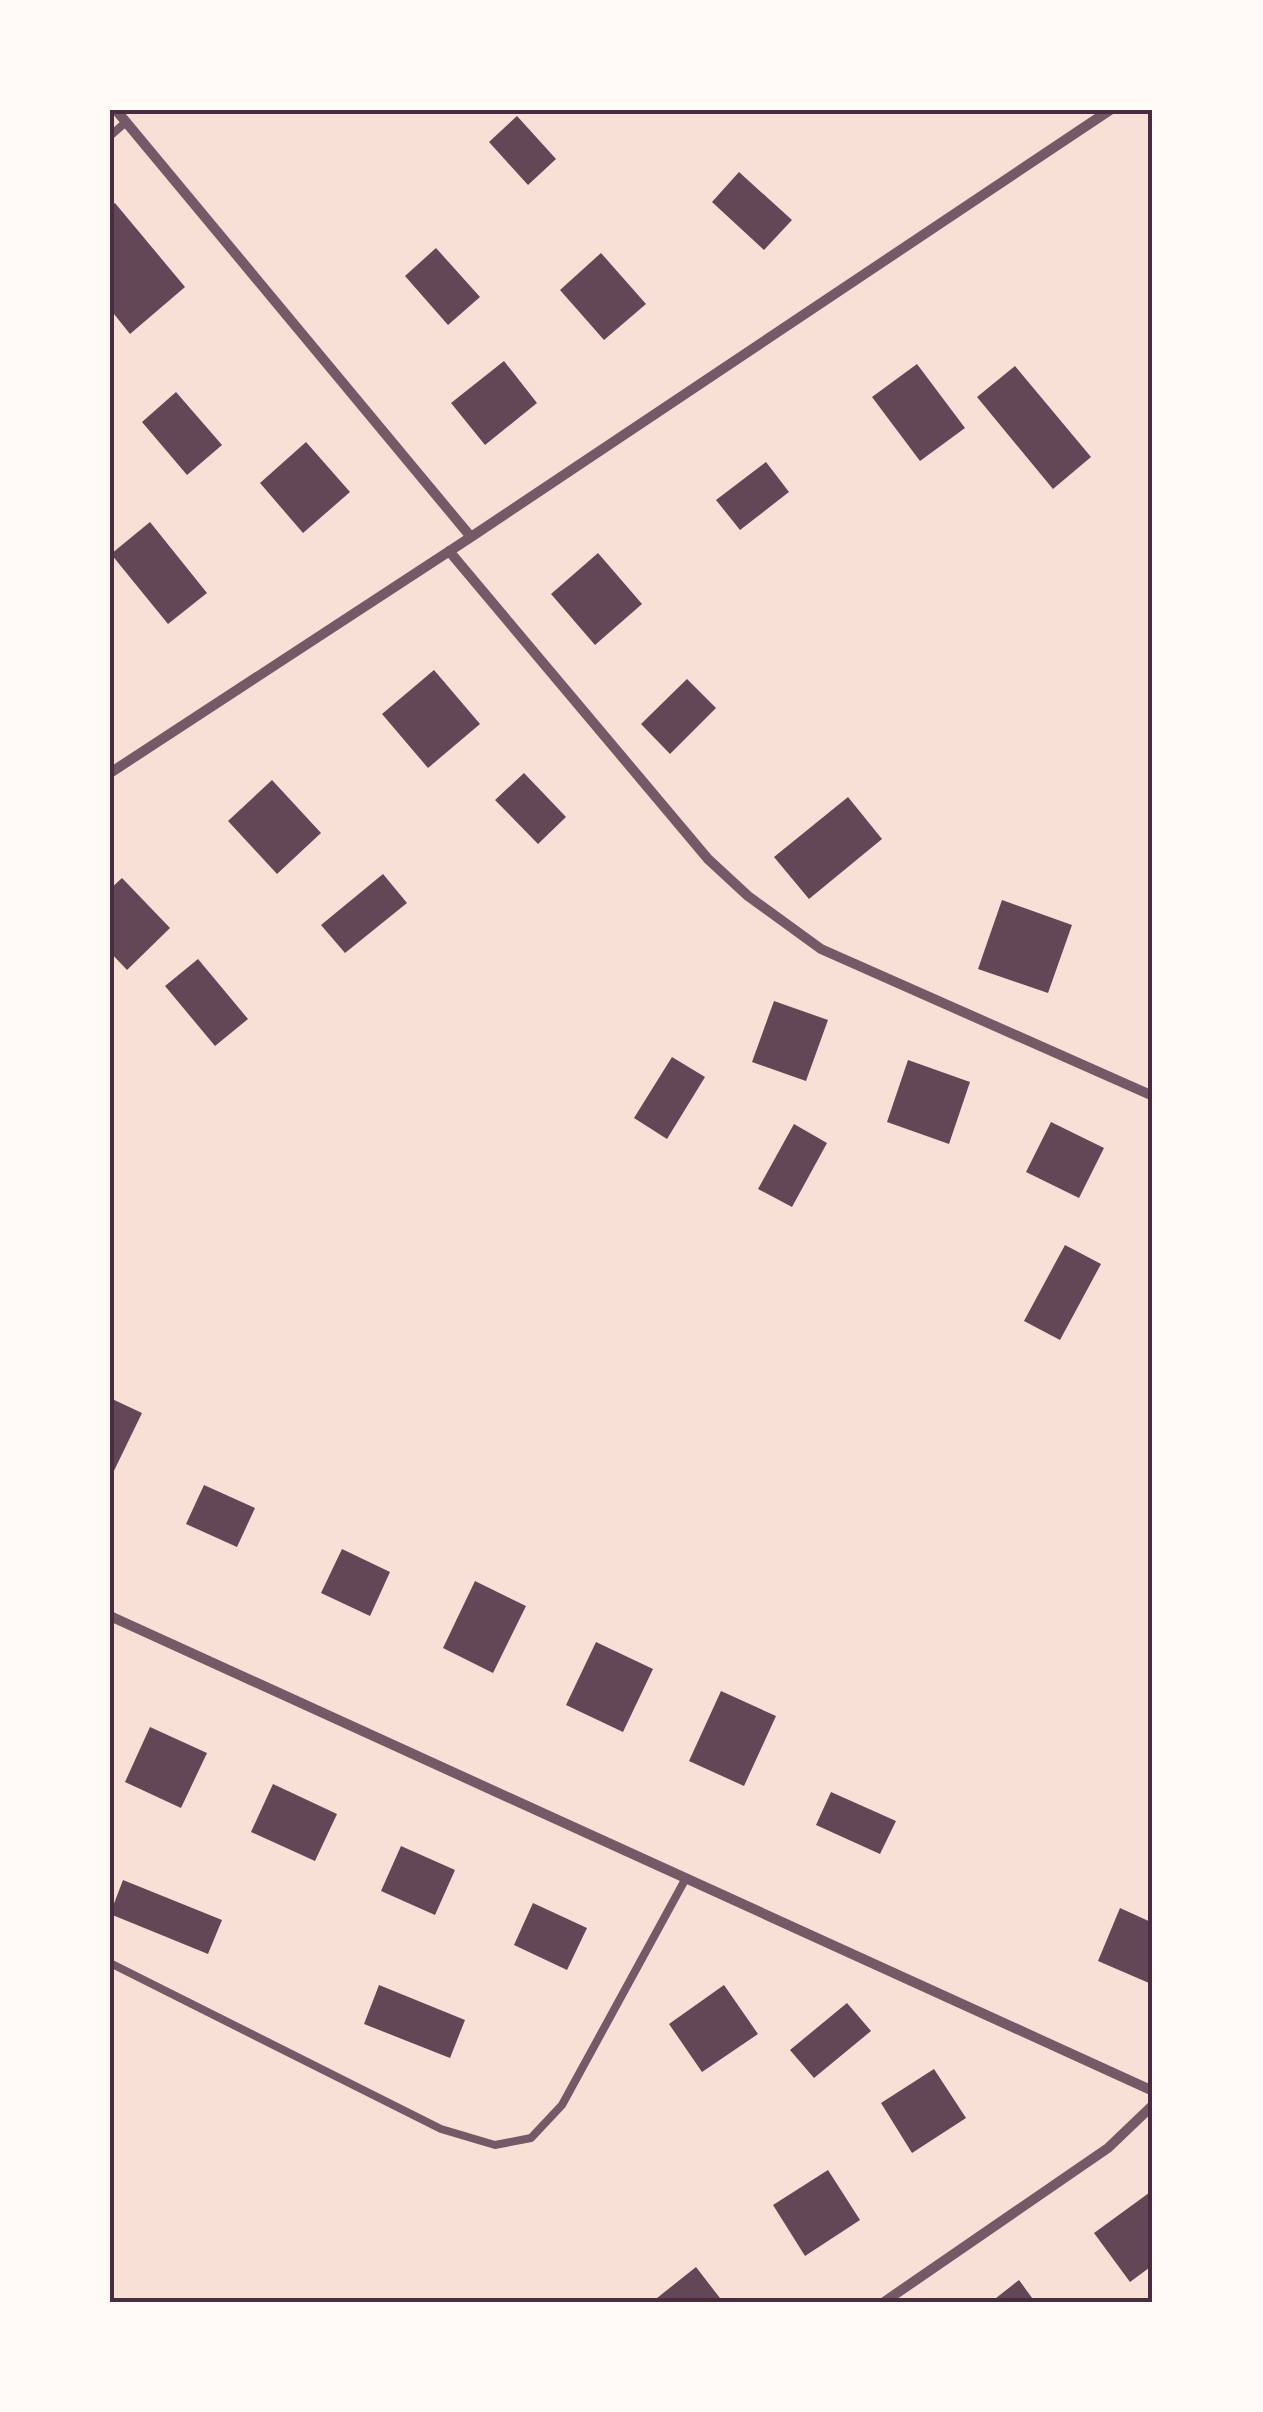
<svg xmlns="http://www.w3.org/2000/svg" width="1263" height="2412" font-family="'Nunito Sans',sans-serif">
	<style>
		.building { fill: #644757 }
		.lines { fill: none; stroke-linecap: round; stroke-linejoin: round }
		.service { stroke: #755966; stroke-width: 8 }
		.minor { stroke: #755966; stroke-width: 10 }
		.neatline { fill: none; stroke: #4a2c40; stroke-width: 4 }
	</style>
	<rect width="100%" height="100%" fill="#f7e1d7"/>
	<!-- building -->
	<path class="building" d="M517 116 556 159 528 185 489 142Z
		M739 172 792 220 764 250 712 202Z
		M115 203 185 287 130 334 110 309V207Z
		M436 248 480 297 448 325 405 276Z
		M601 253 646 304 604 340 560 290Z
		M504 361 537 403 485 445 451 403Z
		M917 364 965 428 920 461 872 397Z
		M1015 366 1091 457 1053 489 977 397Z
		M176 392 222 445 187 475 142 422Z
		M306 442 350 492 303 533 260 483Z
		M766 462 789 492 740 530 716 500Z
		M150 522 207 593 168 624 111 554Z
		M598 553 642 604 595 645 551 594Z
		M434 670 480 724 428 768 382 714Z
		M687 679 716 708 670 754 641 724Z
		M524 773 566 817 538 844 495 800Z
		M272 780 321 833 277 874 228 821Z
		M848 797 882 839 809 899 774 857Z
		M383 874 407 903 345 953 321 925Z
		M122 878 170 928 127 970 110 952V889Z
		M1002 900 1072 925 1048 993 978 969Z
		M198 959 248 1019 215 1046 165 986Z
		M774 1001 828 1020 806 1081 752 1062Z
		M672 1057 705 1077 667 1139 634 1118Z
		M908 1060 970 1082 949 1144 887 1122Z
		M1051 1122 1104 1148 1079 1198 1026 1172Z
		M794 1124 827 1143 792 1207 758 1189Z
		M1065 1245 1101 1264 1060 1340 1024 1321Z
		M110 1398 142 1413 110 1479Z
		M204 1485 255 1508 237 1547 186 1524Z
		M342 1549 390 1572 370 1616 321 1593Z
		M475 1581 526 1606 493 1673 443 1648Z
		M596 1642 653 1669 623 1732 566 1705Z
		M721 1691 776 1716 744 1786 689 1761Z
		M150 1727 207 1753 181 1808 125 1782Z
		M273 1784 337 1814 315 1861 251 1832Z
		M831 1792 896 1821 880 1854 816 1825Z
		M401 1846 455 1870 435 1915 381 1891Z
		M123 1880 222 1920 208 1954 110 1914Z
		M533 1903 587 1928 567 1970 514 1945Z
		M1120 1908 1153 1923V1974L1149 1983 1098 1961Z
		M379 1985 465 2020 450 2058 364 2024Z
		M724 1985 758 2034 702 2072 669 2024Z
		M847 2003 871 2031 814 2078 790 2050Z
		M934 2069 966 2118 912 2153 881 2103Z
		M828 2170 860 2220 805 2256 773 2205Z
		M1153 2190V2265L1130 2282 1094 2233Z
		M696 2267 723 2302H652Z
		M1019 2280 1035 2302H991Z"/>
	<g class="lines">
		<!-- service -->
		<path class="service" d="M110 136 126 122
			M110 1963 441 2129 495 2145 531 2138 562 2105 686 1878"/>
		<!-- minor -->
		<path class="minor" d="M116 110 471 537
			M449 551 708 859 748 896 821 949 1153 1096
			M110 773 471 537 1110 110
			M110 1616 1153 2091
			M884 2302 1108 2148 1153 2105"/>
	</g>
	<!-- border -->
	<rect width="1263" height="2412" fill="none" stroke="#fffaf5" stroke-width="225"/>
	<rect x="112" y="112" width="1038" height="2188" class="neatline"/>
</svg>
